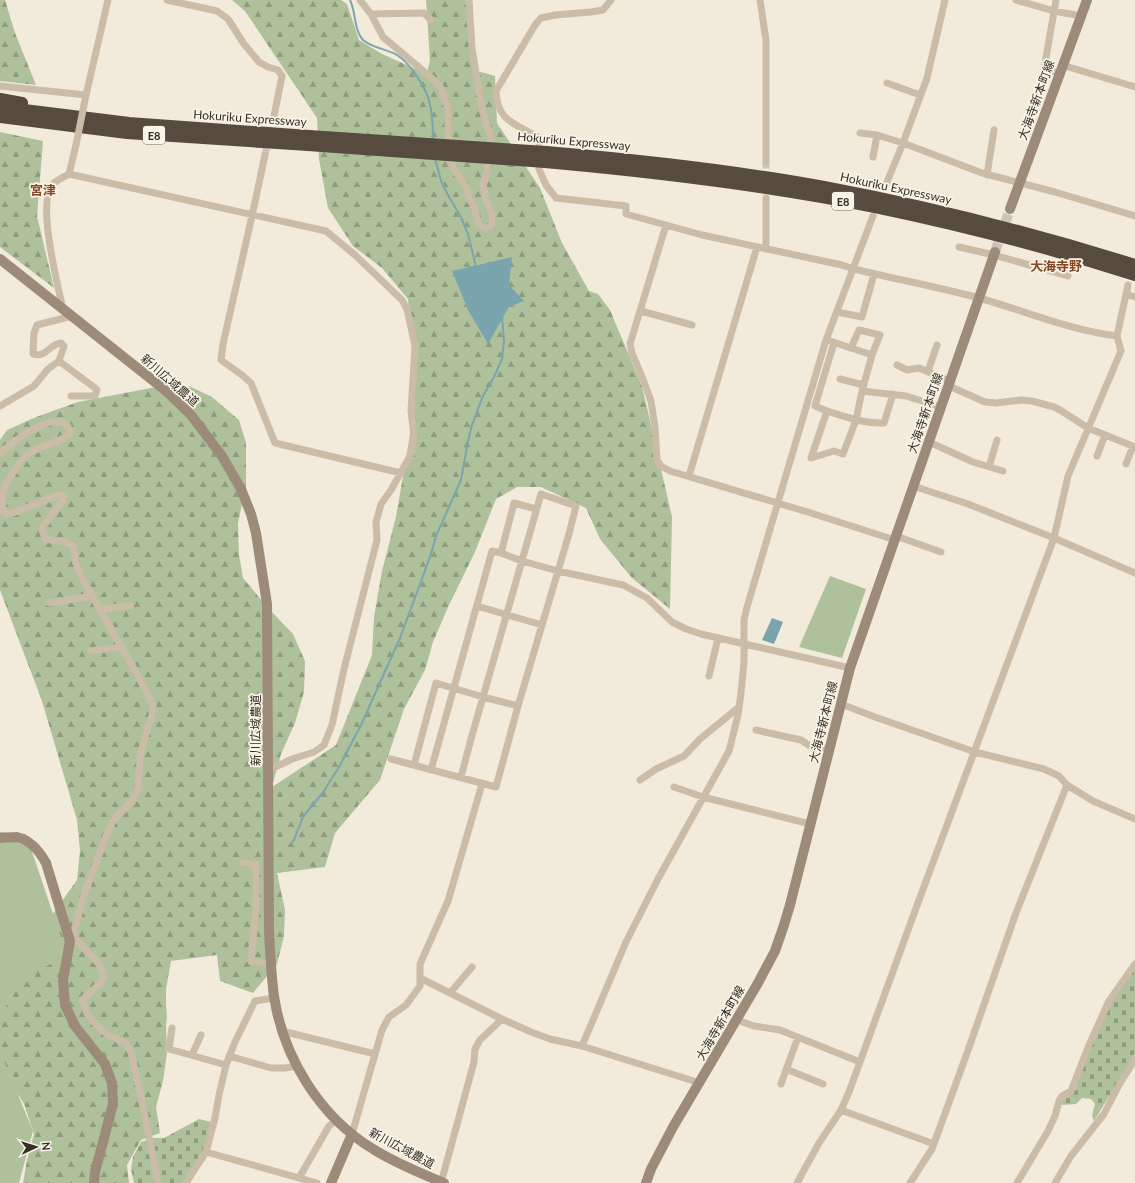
<svg xmlns="http://www.w3.org/2000/svg" width="1135" height="1183" font-family="Lato,'Noto Sans JP',sans-serif">
	<style>
		.forest { fill: url(#forest-firs) }
		.cemetery { fill: url(#cemetery-stones) }
		.green { fill: #afc19b }
		.water { fill: #7aa5af }
		.lines { fill: none; stroke-linecap: round; stroke-linejoin: round }
		.stream { stroke: #7aa5af; stroke-width: 2 }
		.street-tunnel { stroke: #ccc4b7; stroke-width: 7; stroke-dasharray: 7 3.5; stroke-linecap: butt }
		.secondary-tunnel { stroke: #ccc4b7; stroke-width: 10; stroke-dasharray: 10 5; stroke-linecap: butt }
		.street { stroke: #cabca7; stroke-width: 7 }
		.secondary { stroke: #9d8b79; stroke-width: 10 }
		.highway { stroke: #574a3f; stroke-width: 12 }
		.street-bridge { stroke: #cabca7; stroke-width: 7 }
		.highway-bridge { stroke: #574a3f; stroke-width: 12 }
		.labels { text-anchor: middle; dominant-baseline: central; stroke-width: 3.5; stroke-linejoin: round; paint-order: stroke }
		.shield { fill: #f9f4e8; stroke: #706962; stroke-width: 1 }
		.shield-label { font-size: 11px; font-weight: bold; fill: #362e28 }
		.street-label { font-size: 12px; fill: #362e28; stroke: #f9f4e8 }
		.neighbourhood-label { font-size: 13px; font-weight: bold; fill: #854721; stroke: #f9f4e8 }
	</style>
	<defs>
		<pattern id="forest-firs" width="22" height="20" patternUnits="userSpaceOnUse"><rect width="22" height="20" fill="#afc19b"/><path d="M5 1l3.5 6h-7zM16 11l3.5 6h-7z" fill="#8f9d7e"/></pattern>
		<pattern id="cemetery-stones" width="16" height="16" patternUnits="userSpaceOnUse"><rect width="16" height="16" fill="#afc19b"/><path d="M2 7V4a2 2 0 0 1 4 0v3zM10 15v-3a2 2 0 0 1 4 0v3z" fill="#8f9d7e"/></pattern>
	</defs>
	<rect width="100%" height="100%" fill="#f2eadb"/>
	<!-- forest -->
	<path class="forest" d="M0 0H5L15 33 36 85 0 81Z
		M232 0H341L347 4 359 40 382 54 418 70 426 75 430 61 426 0H467L474 70 495 76 497 123 540 188 562 243 589 291 598 294 610 310 642 386 672 517 670 609 632 578 600 539 586 508 541 487H517L496 499 475 552 449 605 433 642 425 670 404 709 380 780 335 833 325 867 277 873 285 910 284 936 277 964 253 993 220 981 217 955 171 961 166 989V1005L167 1017 166 1024 167 1053 163 1081 156 1107 160 1133 141 1140 127 1165 129 1183H23L27 1160 34 1134 24 1104 11 1083 0 1052V1020L8 999 52 915 77 880 80 850 77 820 42 701 0 590V440L7 430 36 417 78 402 156 387 189 386 212 397 239 420 246 443V485L238 523 239 555 243 578 268 608 293 634 305 661 304 692 295 723 281 754 272 787 336 745 372 655 374 617 382 571 396 517 410 435 414 402V369L408 299 382 268 353 246 328 208 319 159 317 118 245 11Z
		M0 132 43 141 37 216 54 288 0 247Z"/>
	<!-- cemetery -->
	<path class="cemetery" d="M1135 969V1054L1094 1121 1092 1116 1095 1104 1091 1099 1082 1098 1076 1104 1061 1105 1063 1100 1076 1089 1080 1072 1109 1005Z
		M199 1119 211 1122 203 1150 183 1183H134L131 1169 133 1157 141 1142 153 1138H164Z"/>
	<!-- green -->
	<path class="green" d="M830 576 866 589 842 658 799 647Z
		M0 832 26 834 67 955 23 979 8 999 0 1036Z
		M0 1051 33 1131 19 1183H0Z"/>
	<!-- water -->
	<path class="water" d="M512 257 509 285 524 301 509 307 488 344 468 310 452 271Z
		M772 618 783 622 774 644 762 640Z"/>
	<g class="lines">
		<!-- stream -->
		<path class="stream" d="M350 0C356 12 354 31 363 40 372 48 387 49 397 55 410 63 424 85 429 100 432 112 433 126 433 139
			M435 158 441 181 449 197 461 217 468 234 476 267
			M293 842 303 817 324 791 339 767 361 725 400 638 430 557 436 536 461 480 468 441 472 425 483 396 494 377 502 359 504 341 502 316"/>
		<!-- street-tunnel -->
		<path class="street-tunnel" d="M265 155 273 121
			M766 179V162
			M880 200 887 182"/>
		<!-- secondary-tunnel -->
		<path class="secondary-tunnel" d="M995 252 1010 209"/>
		<!-- street -->
		<path class="street" d="M167 0 217 11 228 19 244 44 259 62 268 67 278 70 282 76 273 121
			M360 0 371 14 383 37 420 68 439 85 442 90 448 109V134L453 168 467 188 469 199 474 207 478 223 482 227 487 228 490 227 492 224V215L486 200 483 186 487 171 491 138 482 109 472 48 469 0
			M760 0 766 40V162
			M1016 0 1054 11 1081 16
			M1056 0 1044 69 1059 73
			M371 14 424 13 431 20
			M1062 65 1135 87
			M887 83 920 95
			M0 86 86 95 108 0
			M860 133 877 135 903 143 982 173 1055 192 1135 216
			M539 143V138C518 124 497 123 496 91L535 25 541 18 555 15 591 12 603 10 611 0
			M265 155 252 216 223 344 221 360 242 375 251 383 275 443 401 473
			M873 157 877 135
			M539 169 546 185 556 198 626 206V214L702 235 842 265 854 269C895 279 938 287 979 298 1025 311 1070 330 1117 336
			M69 174 76 145
			M987 175 994 130
			M887 182 903 143 927 78 945 0
			M766 198V249
			M666 225 630 344 632 353 643 379 651 401 655 427 657 460 661 466 670 471 811 513 895 540
			M959 247 994 255 1068 276
			M1126 294 1135 297
			M63 309C58 286 36 201 53 184 57 180 64 177 69 174L326 231 355 255 402 300 407 309 415 346 411 411 414 436 410 456 391 490 381 504 376 522 377 540 344 669 332 725 324 745 314 752 292 759 269 770
			M641 311 692 325
			M837 312 862 317 874 274
			M830 341 872 355 862 391 906 396 941 407
			M834 343 815 406 827 411 811 458 834 451 843 454 856 420 862 391
			M851 348 859 330 880 335 872 355
			M59 361 95 388 97 390 95 396H71
			M897 365 907 370 919 368 950 381
			M928 371 937 345
			M840 379 864 385
			M949 386 985 402 996 403 1021 400 1032 401 1054 407 1060 410 1088 428 1135 447
			M0 406 34 386 48 369 59 361 64 346 61 343C49 344 47 358 33 354L34 333 37 325 72 316
			M827 411C846 417 864 424 884 423L893 394
			M929 442 973 462 1003 471
			M0 453C11 444 23 434 36 428 47 422 69 415 70 434 59 442 45 445 33 451 22 457 4 484 2 497 2 501 3 507 3 512L10 514 59 495 64 496 63 500 42 528 45 539 66 542 73 546 76 563 82 578 138 676 153 705 152 716 147 730 142 748 140 759 138 789 133 800 113 821 106 836 83 898 71 944
			M1097 456 1105 435
			M1126 464 1133 446
			M989 467 997 440
			M689 476 757 247
			M913 486 968 504 1054 538 1135 573
			M896 536 941 552
			M501 553 514 503 536 509
			M50 603 92 596
			M477 606 542 625
			M100 609 130 606
			M91 651 121 647
			M709 676 718 638
			M841 704 875 717 975 752 1044 769 1059 776 1067 785 1093 801 1135 819
			M756 730 801 740 810 746 829 749
			M391 759 496 787 518 706 569 534 576 506 541 494 471 739 461 777
			M414 765 436 683 483 697 518 706
			M431 770 492 551 501 553 522 561 558 571 623 585 647 598 672 622 686 629 701 634 850 668
			M640 780 656 769 684 756 700 739 739 707
			M674 787 703 797 810 824
			M243 863 256 864V908L251 961 271 964
			M73 936 99 964 102 970 104 978C99 986 89 993 82 1000L87 1013 96 1025 108 1035 126 1043 131 1052 141 1096 158 1183
			M420 978 502 1019 531 1032 550 1039 582 1046 700 1083
			M450 993 472 967
			M737 1020 754 1026 780 1030 860 1062
			M172 1028 169 1049 226 1065
			M282 1031 375 1054
			M582 1046 626 942 658 879 729 751 738 715 741 693 744 662V620L747 607 826 340 873 216
			M192 1055 201 1035
			M229 1056 271 1068H285L297 1066
			M786 1069 823 1084
			M781 1084 798 1037
			M841 1110 934 1144
			M352 1134 382 1030 389 1017 406 1005 420 986V964L448 901 482 784
			M206 1152 317 1183
			M299 1178 329 1126 337 1120
			M186 1183 206 1152 215 1118 219 1095 226 1065 235 1042 255 1001 274 998
			M441 1183 474 1062 475 1049 480 1040 502 1019
			M797 1183 819 1143 841 1110 849 1092 919 900 1054 538 1068 476 1121 351 1117 336 1128 285
			M910 1183 932 1149 966 1056 1016 913 1067 785
			M1017 1183 1048 1131 1055 1116 1059 1101 1062 1096 1071 1091 1089 1045 1109 1001 1135 964
			M1055 1183 1071 1156 1104 1114 1119 1085 1135 1059"/>
		<!-- secondary -->
		<path class="secondary" d="M1010 209 1087 0
			M0 259 165 390 191 415 222 456 241 489 251 514 256 533 267 604 269 930C270 952 271 974 274 996 283 1057 320 1117 373 1149 395 1163 420 1173 444 1183
			M0 838C5 838 11 837 17 837 30 840 40 852 46 863L70 941 63 980 65 1005 75 1026 105 1064 112 1083 113 1104 95 1172 94 1183
			M331 1183 352 1134
			M646 1183 651 1169 673 1127 758 983 775 951 784 925 790 905 850 668 995 252"/>
		<!-- highway -->
		<path class="highway" d="M0 99 22 103
			M0 107 129 123 309 136
			M0 117 127 133 308 145
			M546 152C639 160 732 170 824 187 930 207 1033 233 1135 265
			M545 162C656 172 766 185 875 207 962 225 1050 248 1135 275"/>
		<!-- street-bridge -->
		<path class="street-bridge" d="M76 145 86 95"/>
		<!-- highway-bridge -->
		<path class="highway-bridge" d="M309 136 546 152
			M308 145 545 162"/>
	</g>
	<g class="labels">
		<!-- shield labels -->
		<g class="shield">
			<rect x="143" y="126" width="22" height="18" rx="3"/>
			<rect x="832" y="192" width="22" height="18" rx="3"/>
		</g>
		<g class="shield-label">
			<text x="154" y="135">E8</text>
			<text x="843" y="201">E8</text>
		</g>
		<!-- street labels -->
		<g class="street-label">
			<text transform="translate(1036 100) rotate(-70)">大海寺新本町線</text>
			<text transform="translate(250 118) rotate(4)">Hokuriku Expressway</text>
			<text transform="translate(574 141) rotate(5)">Hokuriku Expressway</text>
			<text transform="translate(896 188) rotate(12)">Hokuriku Expressway</text>
			<text transform="translate(170 380) rotate(41)">新川広域農道</text>
			<text transform="translate(925 413) rotate(-71)">大海寺新本町線</text>
			<text transform="translate(823 722) rotate(-76)">大海寺新本町線</text>
			<text transform="translate(255 730) rotate(-90)">新川広域農道</text>
			<text transform="translate(720 1023) rotate(-60)">大海寺新本町線</text>
			<text transform="translate(402 1148) rotate(28)">新川広域農道</text>
		</g>
		<!-- neighbourhood labels -->
		<g class="neighbourhood-label">
			<text x="43" y="190">宮津</text>
			<text x="1056" y="266">大海寺野</text>
		</g>
	</g>
	<!-- north arrow -->
	<g transform="translate(36 1147) rotate(86)" stroke="#f9f4e8" stroke-width="3" paint-order="stroke">
	<path d="M0-3L7 15L0 10L-7 15Z" fill="#362e28"/>
	<text y="-6" font-size="11" font-weight="bold" text-anchor="middle" fill="#362e28">N</text>
	</g>
</svg>
